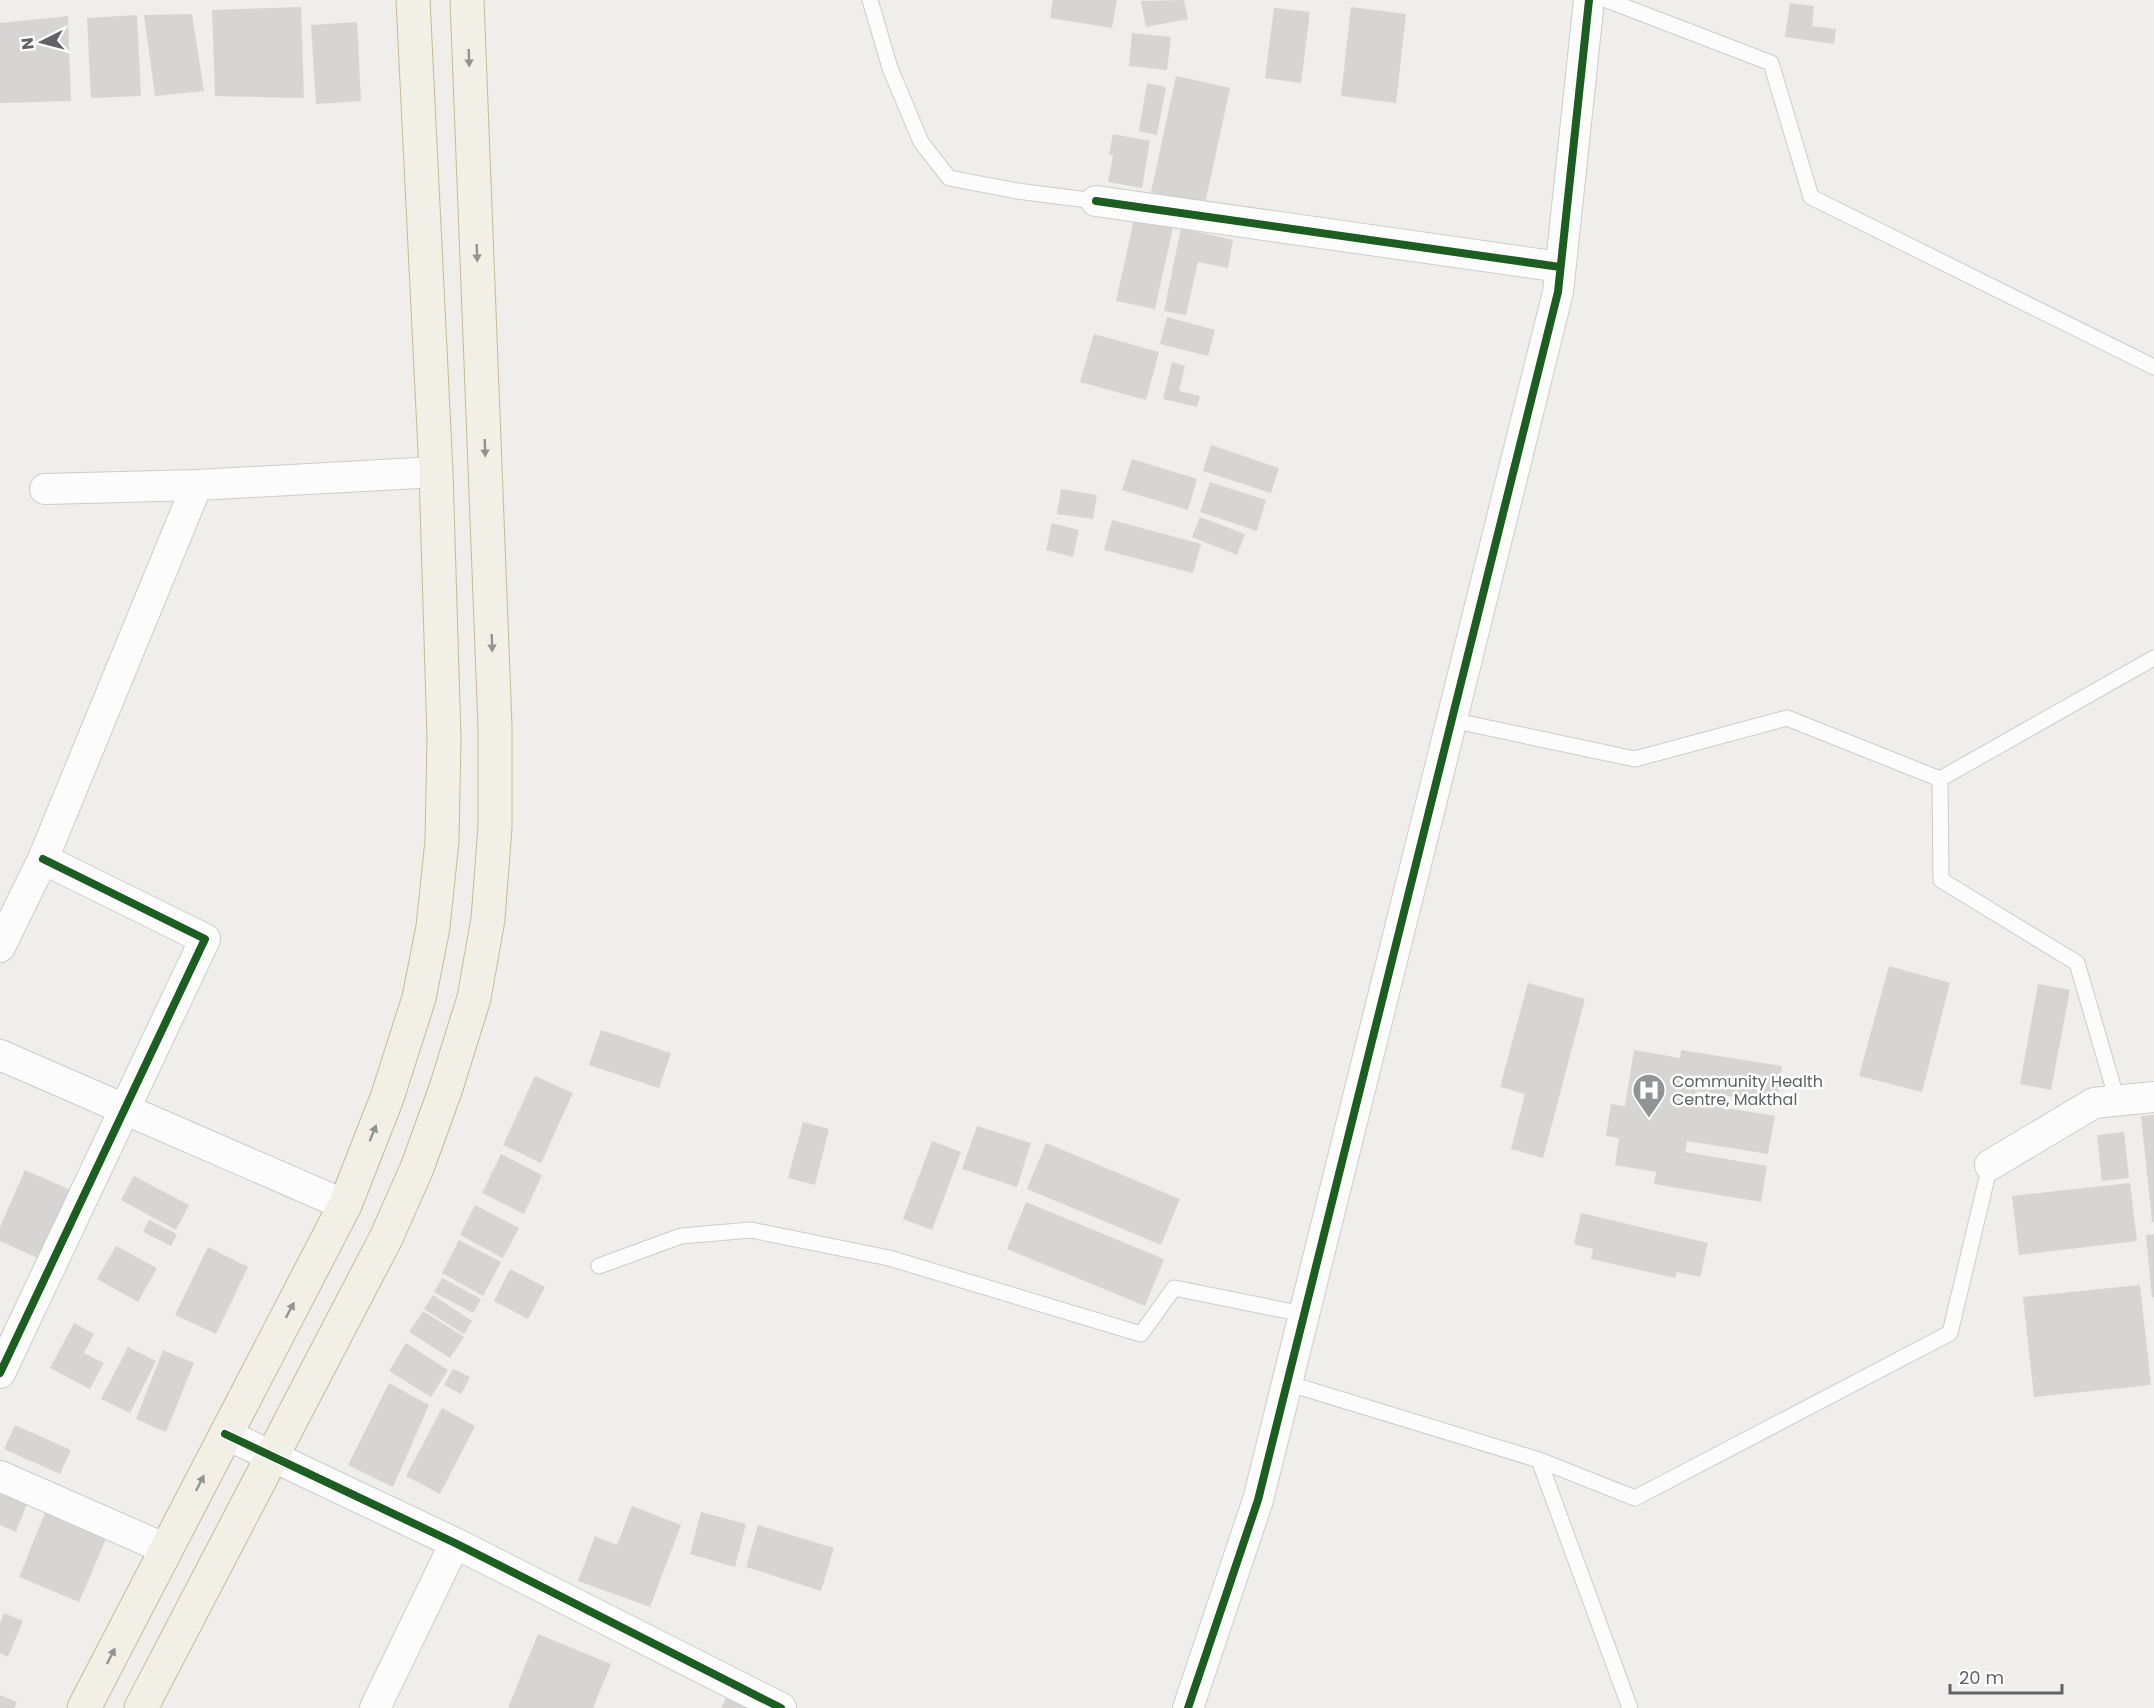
<svg xmlns="http://www.w3.org/2000/svg" width="2154" height="1708" font-family="Poppins,sans-serif">
	<style>
		.building { fill: #d6d5d3 }
		.lines { fill: none; stroke-linecap: round; stroke-linejoin: round }
		.service-casing { stroke: #cbcccc; stroke-width: 17 }
		.minor-casing { stroke: #cbcccc; stroke-width: 32 }
		.trunk-casing { stroke: #c8b996; stroke-width: 35 }
		.service { stroke: #fdfcfc; stroke-width: 15 }
		.minor { stroke: #fdfcfc; stroke-width: 30 }
		.trunk { stroke: #f2f0e6; stroke-width: 33 }
		.cycleway-casing { stroke: #fff; stroke-width: 11 }
		.cycleway { stroke: #1b5e20; stroke-width: 8 }
		.oneway { fill: #929494 }
		.labels { text-anchor: middle; dominant-baseline: central; stroke-width: 5; stroke-linejoin: round; paint-order: stroke }
		.poi-label { font-size: 16px; fill: #5f6368; stroke: #fff; text-anchor: start }
	</style>
	<rect width="100%" height="100%" fill="#efeeea"/>
	<!-- building -->
	<path class="building" d="M1053 0H1117L1112 28 1050 18Z
		M1184 0 1188 19 1146 27 1141 1Z
		M1790 3 1814 6 1812 26 1836 29 1834 44 1785 37Z
		M301 7 304 98 215 96 212 10Z
		M1351 7 1406 14 1396 103 1341 96Z
		M1274 8 1310 12 1301 83 1265 78Z
		M192 14 204 91 155 96 144 15Z
		M137 15 141 96 91 98 87 18Z
		M68 16 71 101 0 103V23Z
		M357 22 361 101 316 104 311 25Z
		M1132 33 1171 37 1167 70 1129 66Z
		M1176 76 1230 88 1205 204 1151 192Z
		M1147 83 1166 87 1157 135 1139 131Z
		M1113 134 1150 141 1142 188 1108 182 1113 155H1109Z
		M1135 215 1174 223 1155 309 1116 301Z
		M1181 228 1233 240 1228 268 1198 262 1186 315 1164 311Z
		M1167 317 1215 330 1208 356 1160 344Z
		M1094 334 1159 352 1146 400 1080 382Z
		M1172 362 1185 366 1179 391 1200 396 1197 407 1163 399Z
		M1211 445 1279 468 1271 493 1203 471Z
		M1132 459 1197 479 1188 510 1122 490Z
		M1210 482 1266 500 1257 531 1200 512Z
		M1061 489 1097 495 1093 519 1057 514Z
		M1200 517 1245 534 1237 555 1192 537Z
		M1112 520 1201 544 1193 573 1104 550Z
		M1052 523 1079 530 1073 557 1046 550Z
		M1889 966 1950 983 1922 1092 1859 1076Z
		M1528 983 1585 999 1543 1158 1511 1149 1525 1094 1500 1087Z
		M2038 984 2070 990 2051 1090 2020 1084Z
		M601 1030 671 1053 659 1088 589 1065Z
		M1634 1050 1680 1058 1681 1050 1782 1066 1777 1104 1697 1091 1696 1103 1775 1116 1768 1154 1687 1141 1685 1152 1767 1166 1761 1202 1654 1184 1656 1172 1615 1165 1619 1138 1606 1136 1611 1104 1625 1106Z
		M535 1076 573 1093 541 1163 503 1145Z
		M2154 1115V1222H2152L2141 1116Z
		M803 1122 829 1129 815 1185 788 1178Z
		M977 1126 1031 1143 1017 1187 962 1169Z
		M2124 1132 2129 1178 2102 1181 2097 1135Z
		M932 1141 961 1152 932 1230 903 1219Z
		M1046 1143 1180 1199 1161 1245 1027 1189Z
		M501 1154 542 1175 524 1214 482 1193Z
		M25 1170 71 1190 40 1259 0 1241V1227Z
		M134 1176 189 1205 176 1230 121 1200Z
		M2130 1183 2137 1241 2019 1255 2012 1196Z
		M1026 1202 1164 1259 1145 1306 1007 1249Z
		M475 1205 519 1228 503 1258 460 1235Z
		M1581 1213 1708 1243 1700 1277 1677 1272 1675 1278 1591 1259 1593 1249 1574 1244Z
		M149 1220 177 1234 171 1246 143 1232Z
		M2154 1234V1297L2152 1298 2146 1235Z
		M459 1240 501 1262 483 1296 442 1273Z
		M116 1246 157 1268 138 1302 97 1279Z
		M208 1247 248 1267 216 1334 175 1315Z
		M510 1269 545 1287 528 1319 494 1301Z
		M442 1278 481 1299 473 1313 434 1292Z
		M2140 1285 2151 1385 2034 1397 2023 1297Z
		M433 1295 472 1321 464 1334 424 1309Z
		M423 1311 464 1337 450 1358 409 1332Z
		M74 1323 94 1334 84 1353 104 1363 90 1389 50 1368Z
		M406 1343 448 1370 431 1397 389 1371Z
		M128 1347 156 1361 130 1413 101 1399Z
		M163 1350 194 1363 166 1432 136 1419Z
		M453 1369 470 1377 461 1394 444 1385Z
		M389 1383 429 1405 393 1487 348 1465Z
		M442 1408 475 1426 440 1494 406 1476Z
		M15 1425 71 1450 60 1474 4 1449Z
		M0 1487 29 1499 16 1532 0 1525Z
		M632 1506 681 1525 650 1607 578 1581 595 1536 617 1545Z
		M47 1508 108 1534 79 1602 19 1577Z
		M701 1512 746 1524 735 1567 690 1554Z
		M758 1525 834 1548 821 1591 746 1567Z
		M4 1613 23 1621 8 1657 0 1653V1623Z
		M538 1634 611 1664 593 1708H508Z
		M0 1695 17 1702 14 1708H0Z
		M726 1698 747 1708H721Z"/>
	<g class="lines">
		<!-- service casing -->
		<g class="service-casing">
			<path id="service" d="M870 0 890 68 921 142 949 178 1017 191 1096 201
				M1607 0 1771 63 1811 197 2154 367
				M1451 720 1635 759 1787 718 1940 779 2154 658
				M1940 779 1941 880 2077 963 2117 1100
				M599 1266 681 1236 751 1230 889 1258 1141 1334 1174 1288 1303 1314
				M1287 1383 1539 1460 1630 1708
				M1539 1460 1635 1498 1950 1333 1990 1165"/>
		</g>
		<!-- minor casing -->
		<g class="minor-casing">
			<path id="minor" d="M1096 201 1560 267
				M45 489 197 485 436 472
				M0 947 43 859 197 485
				M0 1055 345 1205
				M1990 1165 2094 1103 2154 1097
				M0 1373 205 939 43 859
				M225 1434 455 1543 781 1708
				M0 1476 166 1549
				M375 1708 455 1543
				M1188 1708 1258 1500 1558 292 1589 0"/>
		</g>
		<!-- trunk casing -->
		<g class="trunk-casing">
			<path id="trunk" d="M84 1708 345 1205 387 1098 419 998 433 927 442 841 444 738 436 472 413 0
				M141 1708 386 1238 417 1168 446 1088 474 998 488 919 495 827V726L467 0"/>
		</g>
		<!-- service -->
		<use href="#service" class="service"/>
		<!-- minor -->
		<use href="#minor" class="minor"/>
		<!-- trunk -->
		<use href="#trunk" class="trunk"/>
		<!-- cycleway casing -->
		<g class="cycleway-casing">
			<path id="cycleway" d="M1096 201 1560 267
				M0 1373 205 939 43 859
				M225 1434 455 1543 781 1708
				M1188 1708 1258 1500 1558 292 1589 0"/>
		</g>
		<!-- cycleway -->
		<use href="#cycleway" class="cycleway"/>
	</g>
	<!-- one-way arrows -->
	<defs><path id="oneway-solid" d="M-6-.8H1V-3.2L6.5 0L1 3.2V.8H-6Z" transform="scale(1.5)"/></defs>
	<g class="oneway">
		<use href="#oneway-solid" transform="translate(469 58) rotate(88)"/>
		<use href="#oneway-solid" transform="translate(477 253) rotate(88)"/>
		<use href="#oneway-solid" transform="translate(485 448) rotate(88)"/>
		<use href="#oneway-solid" transform="translate(492 643) rotate(88)"/>
		<use href="#oneway-solid" transform="translate(373 1133) rotate(-68)"/>
		<use href="#oneway-solid" transform="translate(290 1310) rotate(-62)"/>
		<use href="#oneway-solid" transform="translate(200 1483) rotate(-63)"/>
		<use href="#oneway-solid" transform="translate(111 1656) rotate(-63)"/>
	</g>
	<!-- icons -->
	<defs>
		<g id="hospital-pin" transform="scale(1.725)"><path d="M0 17L-7.5 6A9.5 9.5 0 1 1 7.5 6Z" fill="#919496" stroke="#fff"/><path d="M-5-5h3v3.5h4V-5h3V5h-3V1.5h-4V5h-3Z" fill="#fff"/></g>
	</defs>
	<g fill-rule="evenodd">
		<use href="#hospital-pin" x="1649" y="1090"/>
	</g>
	<g class="labels">
		<!-- poi labels -->
		<g class="poi-label">
			<text x="1672" y="1081">Community Health<tspan x="1672" dy="18">Centre, Makthal</tspan></text>
		</g>
	</g>
	<!-- north arrow -->
	<g transform="translate(42 42) rotate(264)" stroke="#ffffff" stroke-width="4.5" paint-order="stroke">
	<path d="M0-4.5L10 22L0 15L-10 22Z" fill="#5f6368"/>
	<text y="-9" font-size="16" font-weight="bold" text-anchor="middle" fill="#5f6368">N</text>
	</g>
	<!-- scale -->
	<path d="M1950 1684v9h112v-9" fill="none" stroke="#5f6368" stroke-width="3"/>
	<text x="1959" y="1684" font-size="18" fill="#5f6368" stroke="#ffffff" stroke-width="4.5" paint-order="stroke">20 m</text>
</svg>
